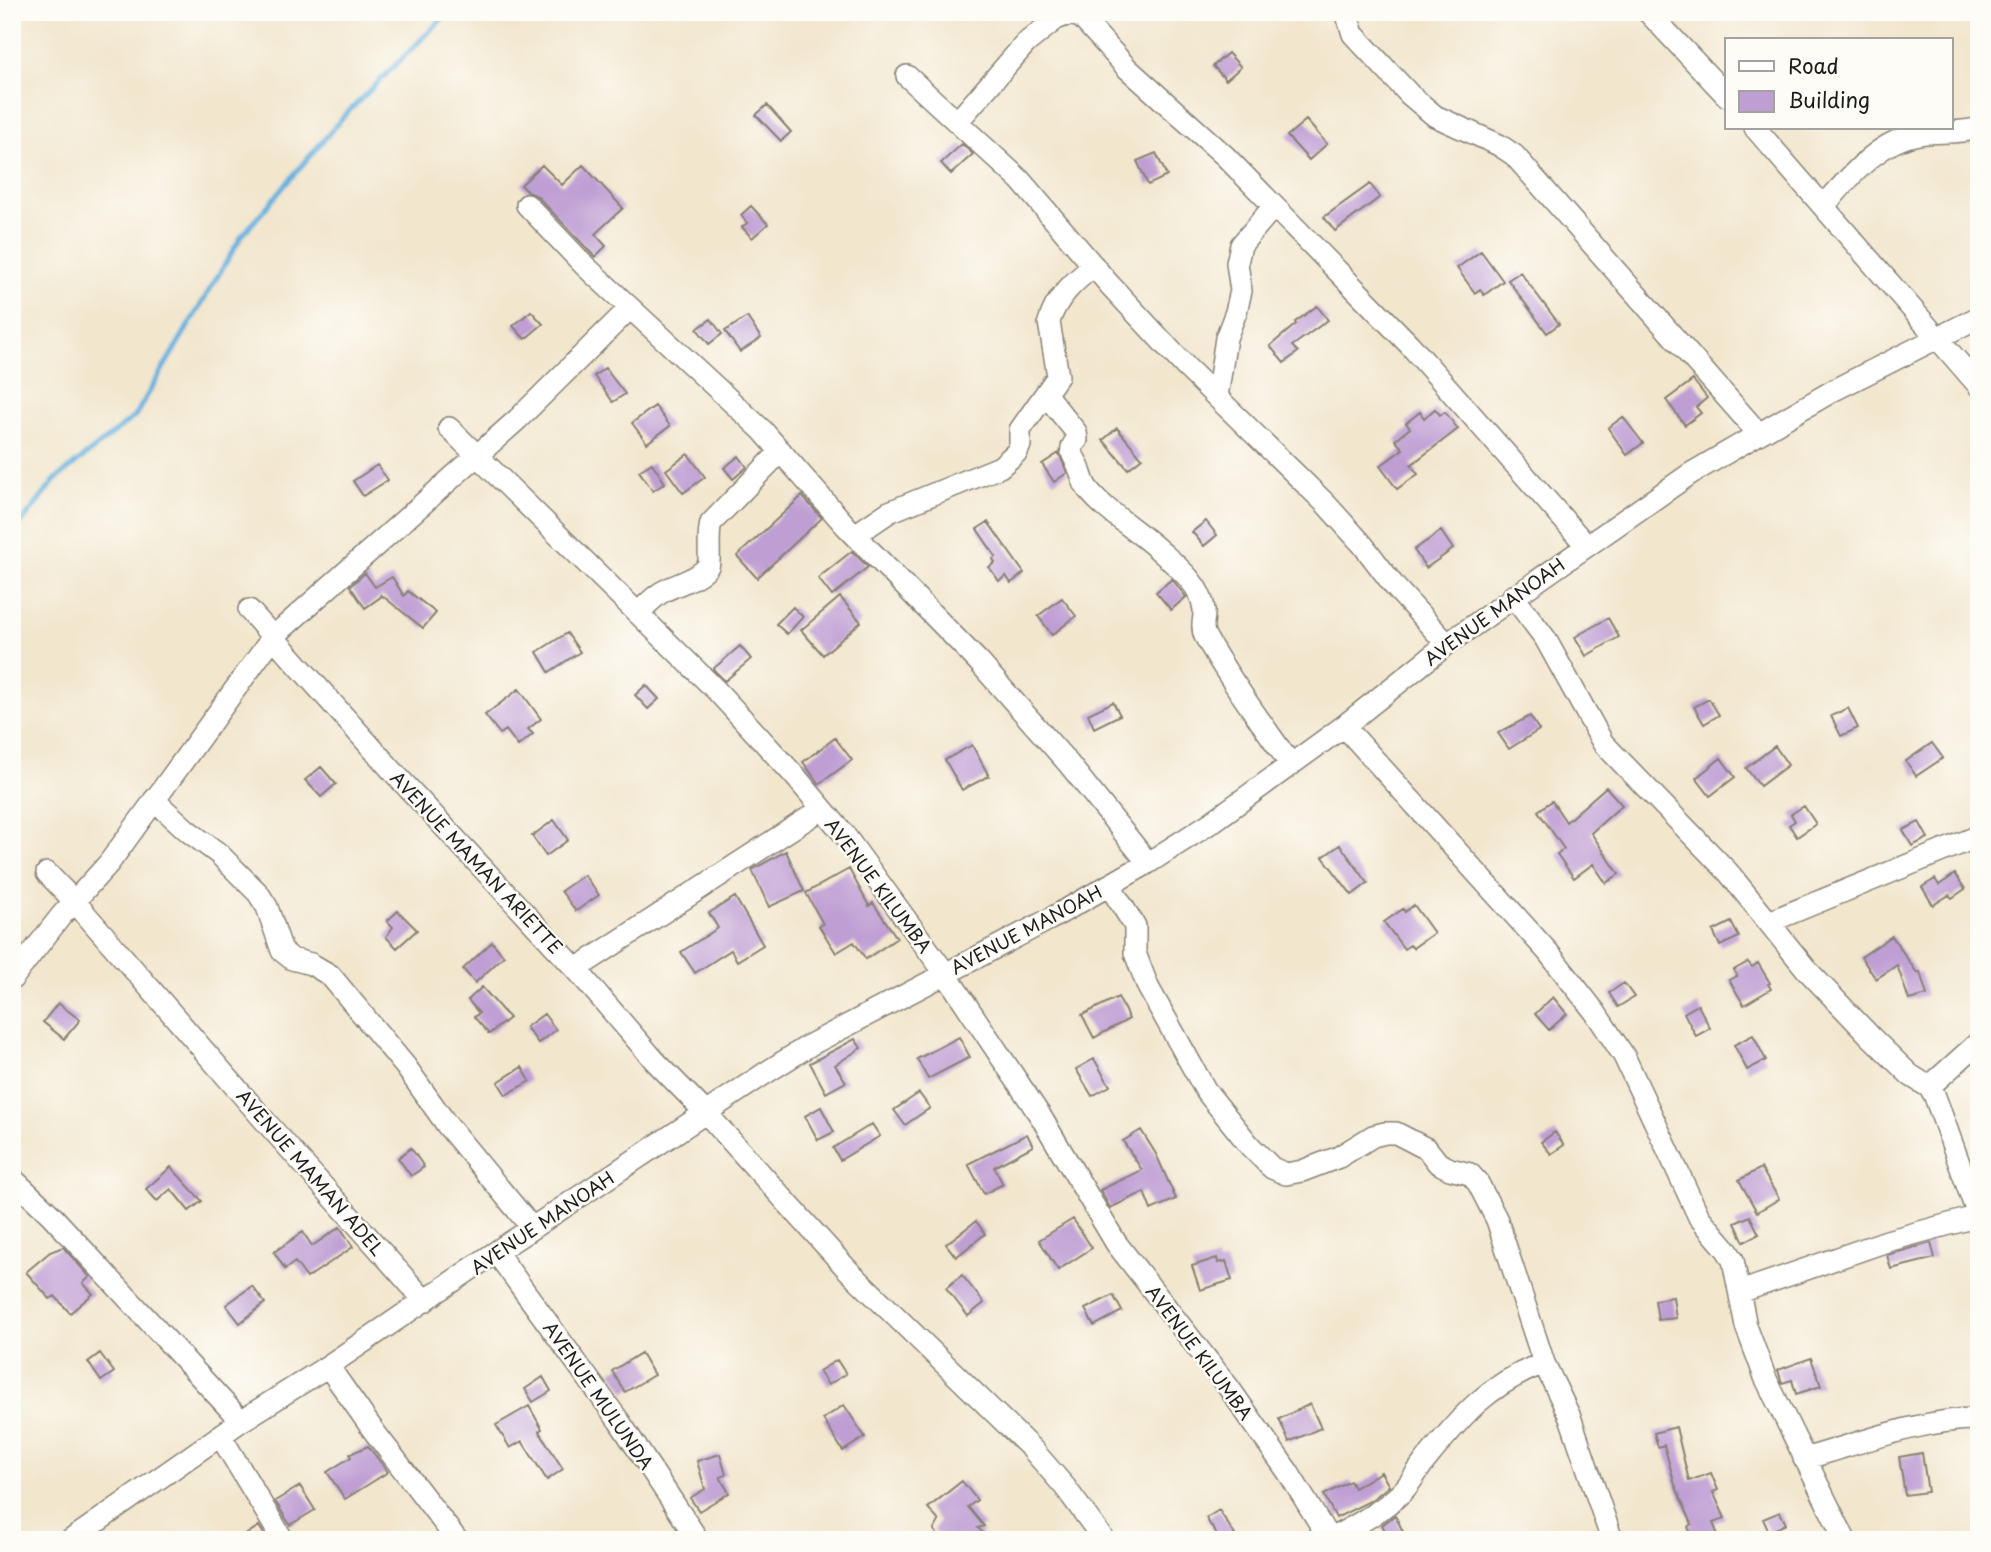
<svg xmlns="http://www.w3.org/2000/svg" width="1991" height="1552" font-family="'Playpen Sans',sans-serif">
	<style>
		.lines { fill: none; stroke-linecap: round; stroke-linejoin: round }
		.stream { stroke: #65b0de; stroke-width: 5 }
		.building { fill: #bf9ed4 }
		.minor-casing { stroke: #878174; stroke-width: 24 }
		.minor { stroke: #fff; stroke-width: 21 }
		.labels { text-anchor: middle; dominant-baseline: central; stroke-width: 5; stroke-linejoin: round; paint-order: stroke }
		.street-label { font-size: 18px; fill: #1c1c1c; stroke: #fdfcf7 }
	</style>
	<rect width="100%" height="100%" fill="#fdfcf7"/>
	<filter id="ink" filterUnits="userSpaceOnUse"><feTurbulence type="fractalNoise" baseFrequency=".0143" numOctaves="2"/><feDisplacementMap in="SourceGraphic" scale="14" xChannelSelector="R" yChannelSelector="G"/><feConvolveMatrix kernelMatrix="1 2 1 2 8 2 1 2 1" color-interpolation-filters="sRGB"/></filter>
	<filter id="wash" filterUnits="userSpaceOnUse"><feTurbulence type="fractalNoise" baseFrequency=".00686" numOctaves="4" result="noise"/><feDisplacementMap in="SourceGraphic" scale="28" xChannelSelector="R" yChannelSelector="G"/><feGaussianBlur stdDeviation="1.57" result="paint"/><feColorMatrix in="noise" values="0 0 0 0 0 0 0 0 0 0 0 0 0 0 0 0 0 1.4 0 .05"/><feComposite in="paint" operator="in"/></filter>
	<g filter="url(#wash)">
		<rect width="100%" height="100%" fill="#f2e6cd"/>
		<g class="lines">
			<!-- stream -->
			<path class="stream" d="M12 535 55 480 135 416 241 237 343 117 449 12"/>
		</g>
		<g id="blocks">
			<!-- building -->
			<path class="building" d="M1228 53 1241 67 1226 80 1213 66Z
				M767 105 791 132 781 141 756 115Z
				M1306 120 1327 144 1309 160 1287 136Z
				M962 144 973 154 951 174 941 163Z
				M1156 153 1167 176 1148 185 1137 161Z
				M542 165 562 185 583 165 623 208 595 234 606 246 595 257 537 196 528 192 521 185Z
				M1370 184 1380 197 1335 231 1324 217Z
				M751 206 768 224 752 238 742 227 747 223 741 215Z
				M1481 251 1503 281 1484 295 1480 289 1475 293 1457 268Z
				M1520 272 1559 324 1547 333 1508 280Z
				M1317 306 1328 320 1292 346 1298 352 1284 363 1270 346 1296 324 1295 322Z
				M531 311 543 324 525 339 513 326Z
				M747 317 761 338 740 352 725 331Z
				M711 319 722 334 709 344 697 329Z
				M605 368 625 394 613 402 594 376Z
				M1693 380 1707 398 1696 407 1701 413 1685 425 1666 400Z
				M655 406 670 426 647 443 632 423Z
				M1435 409 1440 415 1445 412 1458 429 1411 465 1418 474 1397 489 1380 466 1403 449 1395 440 1410 428 1406 423 1420 412 1424 418Z
				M1623 417 1643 443 1627 455 1608 428Z
				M1117 428 1142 458 1128 469 1103 440Z
				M1059 453 1067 473 1054 482 1042 464Z
				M688 454 705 477 683 493 666 470Z
				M739 456 747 467 733 479 724 468Z
				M652 463 665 483 653 491 639 471Z
				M377 465 388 480 363 496 353 481Z
				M802 496 822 518 757 578 737 556Z
				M1206 521 1217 535 1204 546 1192 532Z
				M988 522 1024 573 1011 583 1006 576 999 581 989 567 995 563 993 559 996 557 977 529Z
				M1441 531 1453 549 1426 568 1414 550Z
				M852 551 868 567 832 596 818 578Z
				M365 573 375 587 392 577 404 596 408 591 436 613 423 628 380 594 382 596 365 608 350 586Z
				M1172 579 1186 597 1171 610 1156 592Z
				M840 597 861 622 823 655 801 630Z
				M1062 598 1076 616 1052 635 1038 616Z
				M793 607 803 617 787 634 776 624Z
				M1608 618 1619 637 1586 656 1575 637Z
				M567 633 580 652 549 672 537 652Z
				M740 646 751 659 725 681 713 669Z
				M646 685 659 699 648 709 635 695Z
				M519 689 541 719 528 729 533 734 518 746 506 730 500 734 485 715Z
				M1709 699 1719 715 1704 724 1694 707Z
				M1113 702 1120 715 1094 728 1088 714Z
				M1848 708 1858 728 1841 736 1831 716Z
				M1530 716 1539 730 1509 749 1498 733Z
				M835 738 852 760 819 784 803 762Z
				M1932 743 1943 758 1916 776 1906 761Z
				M972 745 989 776 962 790 945 760Z
				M1775 746 1788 765 1760 786 1746 768Z
				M1721 758 1735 777 1710 796 1696 778Z
				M321 767 336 784 321 797 305 780Z
				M1606 787 1622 805 1591 833 1619 874 1606 883 1593 864 1574 878 1557 854 1564 849 1538 811 1552 801 1566 822Z
				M1804 806 1816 824 1797 837 1789 825 1795 821 1791 814Z
				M554 820 568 840 546 856 532 836Z
				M1919 822 1928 838 1912 846 1903 830Z
				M1340 845 1368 883 1352 895 1323 857Z
				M786 851 804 891 769 907 752 870Z
				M849 869 869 906 873 903 897 938 866 959 854 942 836 953 819 926 823 924 806 893Z
				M1955 874 1965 889 1952 898 1949 895 1933 905 1922 887 1935 879 1939 885Z
				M584 875 599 895 576 911 561 891Z
				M735 897 763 945 737 961 731 950 695 973 681 952 718 928 709 913Z
				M1414 905 1434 933 1413 948 1410 945 1404 949 1384 922 1403 909 1405 912Z
				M398 911 417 930 397 948 386 937 393 927 387 921Z
				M1731 922 1739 937 1720 946 1713 931Z
				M1892 936 1917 973 1920 972 1927 995 1909 1000 1897 965 1876 979 1861 957Z
				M492 942 504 956 475 983 463 969Z
				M1748 962 1752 967 1758 963 1770 983 1768 984 1771 989 1744 1005 1729 980 1737 976 1734 970Z
				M1624 983 1634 997 1618 1007 1609 993Z
				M482 987 509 1018 489 1034 474 1017 479 1013 468 1000Z
				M1118 997 1129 1019 1094 1038 1082 1015Z
				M1553 997 1567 1014 1549 1030 1535 1014Z
				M58 1003 80 1020 64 1039 43 1022Z
				M1698 1005 1710 1028 1696 1036 1684 1013Z
				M544 1014 556 1030 538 1043 526 1027Z
				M1753 1035 1766 1060 1747 1070 1734 1045Z
				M959 1037 970 1057 928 1079 917 1059Z
				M855 1039 861 1048 835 1065 846 1082 826 1093 810 1063Z
				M1094 1059 1110 1086 1092 1096 1076 1069Z
				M522 1067 530 1081 506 1095 498 1082Z
				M919 1093 930 1108 905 1125 894 1110Z
				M821 1107 834 1132 818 1140 805 1116Z
				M872 1124 880 1136 840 1160 833 1148Z
				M1141 1130 1156 1154 1176 1199 1151 1210 1144 1192 1110 1208 1100 1190 1142 1170 1123 1141Z
				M1555 1132 1564 1145 1551 1154 1541 1142Z
				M1027 1134 1033 1146 994 1167 1003 1184 984 1194 968 1164Z
				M411 1148 424 1167 411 1176 398 1158Z
				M171 1167 202 1201 189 1211 171 1189 157 1201 146 1189Z
				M1761 1168 1779 1199 1757 1212 1739 1180Z
				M1750 1216 1759 1234 1744 1242 1735 1223Z
				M1073 1219 1092 1248 1058 1270 1039 1240Z
				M976 1221 985 1234 956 1257 946 1244Z
				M340 1227 353 1247 307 1278 295 1262 285 1269 274 1252 303 1232 312 1246Z
				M1931 1243 1935 1258 1891 1269 1887 1255Z
				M63 1247 90 1277 83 1283 93 1294 70 1313 55 1296 50 1299 26 1272 50 1252Z
				M1217 1258 1218 1263 1226 1261 1232 1280 1200 1290 1192 1266Z
				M962 1275 984 1303 968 1316 946 1288Z
				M252 1286 265 1303 240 1323 226 1305Z
				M1113 1295 1122 1311 1094 1326 1085 1309Z
				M1673 1297 1676 1318 1658 1320 1655 1300Z
				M100 1353 114 1372 101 1381 88 1362Z
				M641 1353 654 1375 625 1392 612 1371Z
				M1811 1358 1821 1386 1796 1394 1792 1380 1782 1383 1778 1370Z
				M837 1360 846 1374 828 1385 819 1371Z
				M543 1377 551 1391 533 1402 525 1389Z
				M1310 1404 1321 1428 1289 1442 1279 1419Z
				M844 1405 865 1437 843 1451 823 1419Z
				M529 1406 542 1429 539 1431 563 1469 547 1480 522 1441 510 1448 496 1425Z
				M1676 1427 1689 1481 1711 1473 1718 1490 1713 1492 1725 1518 1713 1523 1720 1540H1694L1688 1527 1692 1524 1675 1485 1664 1445 1658 1447 1654 1433Z
				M368 1446 388 1472 345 1499 327 1472 351 1457 350 1454Z
				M1922 1453 1928 1492 1905 1495 1899 1457Z
				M720 1454 726 1475 720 1477 729 1493 699 1511 690 1498 705 1489 697 1461Z
				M1381 1472 1389 1486 1370 1501 1336 1518 1324 1495 1350 1481 1354 1488Z
				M962 1481 977 1500 968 1507 984 1526 978 1528 983 1533 973 1540H942L934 1530 939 1521 928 1508Z
				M300 1486 315 1510 290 1525 275 1501Z
				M1219 1510 1235 1535 1225 1540H1220L1206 1518Z
				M1780 1512 1786 1524 1769 1532 1763 1519Z
				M1395 1515 1407 1540H1390L1382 1525Z
				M259 1526 267 1539 238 1540Z"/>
		</g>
	</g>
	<g filter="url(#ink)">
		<use href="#blocks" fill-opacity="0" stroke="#878174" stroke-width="2"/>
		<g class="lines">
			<!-- minor casing -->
			<g class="minor-casing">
				<path id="minor" d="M1346 12 1353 34 1410 95 1435 116 1499 145 1514 155 1758 433
					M1648 12 1727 96
					M907 76 1020 180 1109 284 1186 367 1325 503 1363 545 1395 587 1447 644
					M957 122 1026 43 1056 19 1069 14 1081 17 1127 68 1225 156 1409 344 1586 545
					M1755 128 1979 386
					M527 205 585 266 762 430 846 526 979 662 1068 763 1148 863
					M1824 206C1850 177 1877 141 1919 134 1939 131 1959 134 1979 128
					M1046 395 1076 432 1077 440C1068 449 1072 454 1077 463 1081 471 1082 481 1087 488 1103 510 1140 532 1160 551 1177 566 1202 586 1204 610 1205 620 1200 625 1205 636 1230 681 1262 723 1291 765
					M1217 397 1226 338 1236 312 1241 291 1237 263 1241 245 1274 206
					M449 428 716 690 794 775 843 833 945 973 1041 1117 1116 1243 1229 1388 1288 1472 1330 1540
					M855 535 889 512 1000 467 1017 452 1020 445V430L1058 376 1049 322C1056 298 1074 281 1094 266
					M1513 596 1545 638 1603 743 1728 872 1807 970 1871 1037 1910 1075 1929 1087 1934 1094 1979 1218
					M249 610 397 776 576 969 655 1061 706 1113 847 1269 1032 1449 1065 1487 1104 1540
					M638 613C646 606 654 596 664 591 676 584 699 579 708 566 711 561 707 535 711 523L781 451
					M1344 726 1548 952 1595 1012 1624 1056 1699 1217 1727 1250 1733 1260 1746 1326 1765 1377 1845 1540
					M154 800 188 831 219 854 258 893 267 907 282 951 292 959 311 964 330 975 406 1067 447 1125 532 1228
					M47 873 75 902 265 1121 425 1301
					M1109 885 1135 926V953L1148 987 1206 1091 1250 1146 1272 1168 1286 1174 1302 1171 1339 1157 1373 1136 1385 1133H1396L1427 1149 1438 1163 1450 1169 1470 1174 1478 1183 1497 1220 1544 1363 1570 1417 1612 1540
					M1769 922 1979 836
					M576 969 822 809
					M12 979 61 916 109 863 273 637 518 419 630 308
					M1929 1087 1979 1042
					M12 1178 51 1215 241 1421
					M496 1252 619 1421 698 1540
					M1740 1292 1887 1241 1979 1216
					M328 1366 373 1430 457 1540
					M220 1435 283 1540
					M1804 1459C1857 1444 1925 1418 1979 1419
					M1330 1539C1356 1526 1381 1512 1402 1492 1411 1483 1417 1471 1425 1461 1462 1415 1488 1384 1544 1363
					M71 1540 241 1421 328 1366 496 1252 764 1074 810 1045 1050 919 1148 863 1212 822 1344 726 1447 644 1690 474 1836 389 1979 317"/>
			</g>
			<!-- minor -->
			<use href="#minor" class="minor"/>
		</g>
	</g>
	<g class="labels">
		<!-- street labels -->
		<g class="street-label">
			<text transform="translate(1494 611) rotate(-36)">AVENUE MANOAH</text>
			<text transform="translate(477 862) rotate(47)">AVENUE MAMAN ARIETTE</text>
			<text transform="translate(879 885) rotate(53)">AVENUE KILUMBA</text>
			<text transform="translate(1026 929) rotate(-28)">AVENUE MANOAH</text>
			<text transform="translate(311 1172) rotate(49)">AVENUE MAMAN ADEL</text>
			<text transform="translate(542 1222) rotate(-34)">AVENUE MANOAH</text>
			<text transform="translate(1200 1352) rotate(53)">AVENUE KILUMBA</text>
			<text transform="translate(599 1395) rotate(55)">AVENUE MULUNDA</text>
		</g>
	</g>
	<!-- margin -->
	<rect width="1991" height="1552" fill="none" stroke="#fdfcf7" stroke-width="42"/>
	<!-- legend -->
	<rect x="1725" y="38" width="228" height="91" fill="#fdfcf7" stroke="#a3a29f" stroke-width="2"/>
	<rect x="1739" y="61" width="35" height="10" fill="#ffffff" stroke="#a3a29f" stroke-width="2"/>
	<text x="1788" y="74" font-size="21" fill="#1c1c1c">Road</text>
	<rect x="1739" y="91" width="35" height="21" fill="#bf9ed4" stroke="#a3a29f" stroke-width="2"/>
	<text x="1788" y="108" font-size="21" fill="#1c1c1c">Building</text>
</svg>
